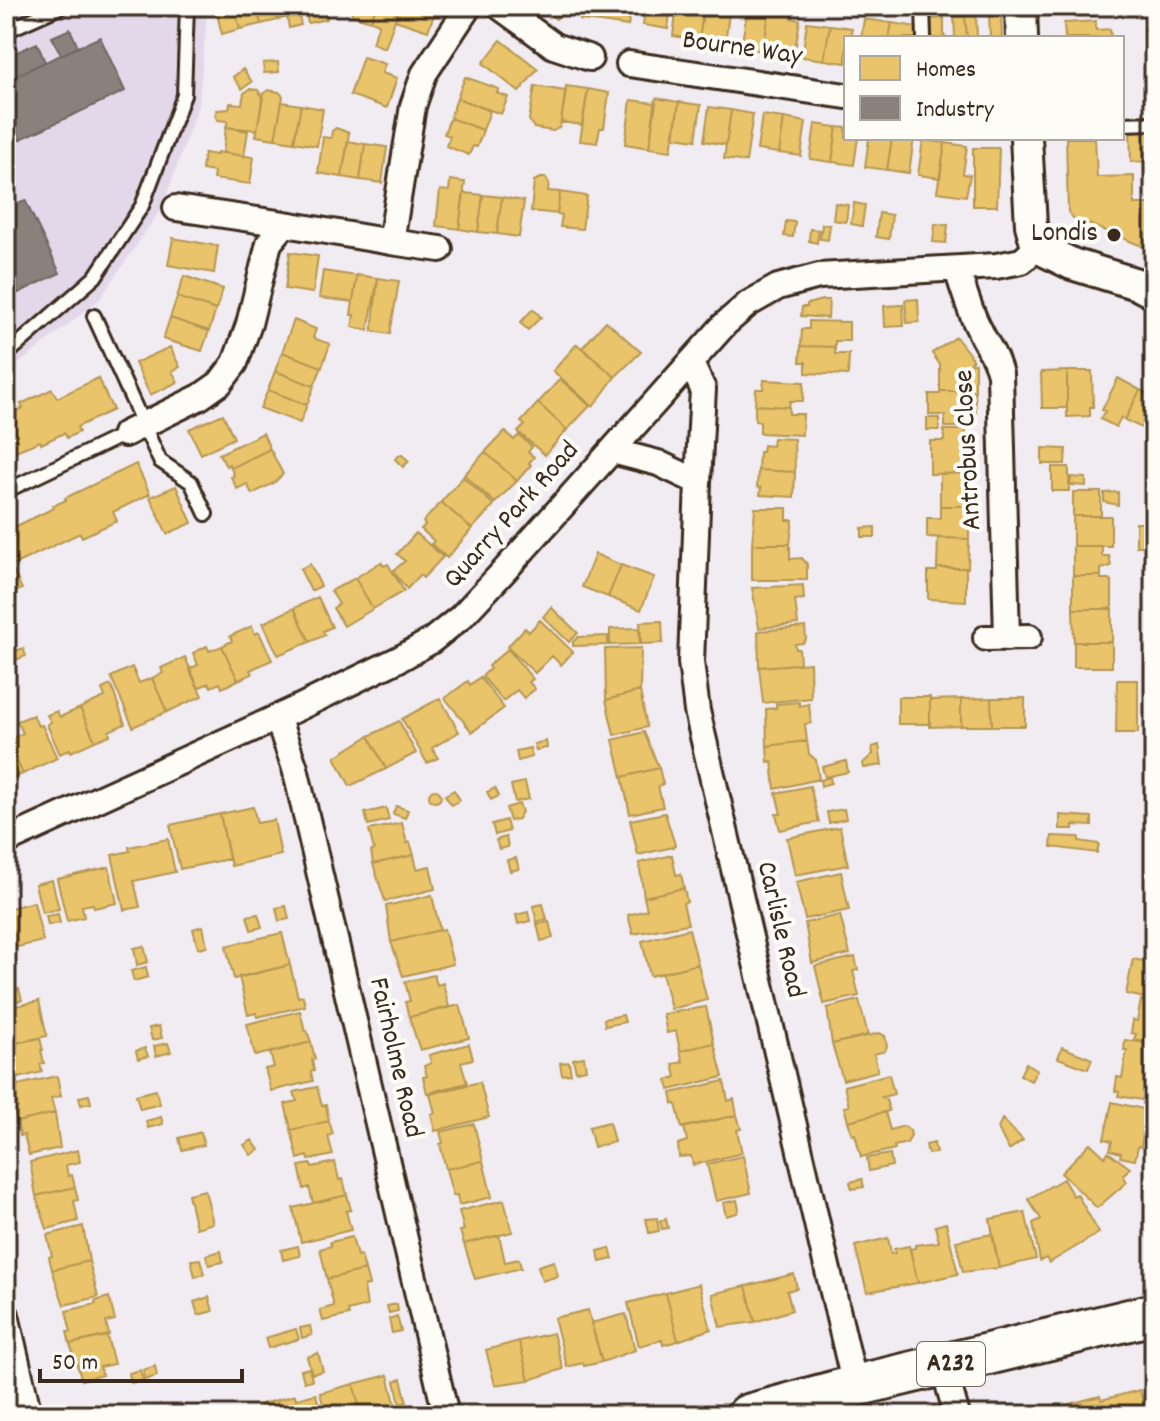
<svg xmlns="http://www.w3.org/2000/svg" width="1160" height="1421" font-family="Dekko,sans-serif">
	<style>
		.built { fill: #e3d8ea }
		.homes { fill: #e9c46a; stroke: #b59653; stroke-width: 2 }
		.industry { fill: #8a817c; stroke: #726760; stroke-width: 2 }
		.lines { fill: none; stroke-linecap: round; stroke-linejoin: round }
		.service-casing { stroke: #3b2a1e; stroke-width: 18 }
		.minor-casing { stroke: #3b2a1e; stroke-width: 30 }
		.tertiary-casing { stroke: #3b2a1e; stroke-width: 36 }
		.trunk-casing { stroke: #3b2a1e; stroke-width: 46 }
		.service { stroke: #fdfcf7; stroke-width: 12 }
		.minor { stroke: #fdfcf7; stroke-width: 24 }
		.tertiary { stroke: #fdfcf7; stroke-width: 30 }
		.trunk { stroke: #fdfcf7; stroke-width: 40 }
		.poi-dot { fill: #3b2a1e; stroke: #fdfcf7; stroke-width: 3 }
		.labels { text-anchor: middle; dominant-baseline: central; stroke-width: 8; stroke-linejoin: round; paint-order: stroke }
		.shield { fill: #fdfcf7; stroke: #75695f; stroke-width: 2 }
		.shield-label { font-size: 26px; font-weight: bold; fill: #3b2a1e }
		.street-label { font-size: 28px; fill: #3b2a1e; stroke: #fdfcf7 }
		.poi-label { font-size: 28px; fill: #3b2a1e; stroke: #fdfcf7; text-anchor: end }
	</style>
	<rect width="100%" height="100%" fill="#f1ecf1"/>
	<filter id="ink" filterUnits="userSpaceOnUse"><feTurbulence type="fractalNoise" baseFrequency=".0125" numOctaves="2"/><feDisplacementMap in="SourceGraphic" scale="16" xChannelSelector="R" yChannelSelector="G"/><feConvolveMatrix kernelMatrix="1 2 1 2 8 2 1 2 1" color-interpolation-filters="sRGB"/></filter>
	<g filter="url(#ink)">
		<!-- built -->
		<path class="built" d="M6 6H207V13L199 103 163 206 100 299 6 374Z"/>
		<!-- homes -->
		<path class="homes" d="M215 6H234L240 29 222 34Z
			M234 6H256L261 24 240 29Z
			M256 6H274L278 20 261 24Z
			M274 6H297L301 25 289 28 287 17 278 20Z
			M304 6H324L327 19 308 23Z
			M354 6H376L371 21 351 15Z
			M376 6H400L385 48 372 43 379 24 371 21Z
			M400 6H437L428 31 395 20Z
			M540 6H567L556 19Z
			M582 6H602L600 22 580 20Z
			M602 6H631L628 26 600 22Z
			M645 6H671L668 29 643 25Z
			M677 6H704L699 40 673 36Z
			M704 6H730L725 44 699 40Z
			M748 6 770 7 763 51 741 48Z
			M1063 6H1117V8H1098V15L1064 16Z
			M770 7 793 10 791 18 800 20 794 56 763 51Z
			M1001 13 1002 38H983L990 36 989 14Z
			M976 15 977 37 983 38H967L965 16Z
			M965 16 967 38H950L955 37 954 17Z
			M944 18V37L950 38H932L931 19Z
			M864 19 892 23 889 38H861Z
			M1096 21V30L1110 29 1111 38H1065L1064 23Z
			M807 22 830 25 824 60 802 57Z
			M892 23 918 27V38H889Z
			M830 25 852 28 850 38H846V63L824 60Z
			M501 40 538 69 519 92 483 63Z
			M363 57 385 64 382 73 397 78 387 108 350 95Z
			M278 62 279 72 264 73 263 63Z
			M243 69 252 82 242 89 233 77Z
			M465 77 499 89 497 93 508 97 501 114 457 98Z
			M535 86 566 91 560 127 553 131 534 128 529 120Z
			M566 86 588 89 582 125 561 122Z
			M250 89 258 90 263 98 257 130 226 127 228 121 218 120 215 116 217 110 229 109 230 103 242 104 244 93Z
			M588 89 609 93 604 128H600L597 143 580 141Z
			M268 90 279 92 283 96 275 139 256 136 263 94Z
			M457 98 490 111 483 130 450 118Z
			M656 98 679 102 671 151 649 148Z
			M631 100 656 103 649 148 625 144Z
			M282 102 301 105 294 142 275 139Z
			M679 102 701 105 696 140 674 137Z
			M301 105 323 109 317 146 294 142Z
			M709 107 731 110 726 145 704 141Z
			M731 110 753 114 746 162 724 159Z
			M762 115 784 118 779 153 757 150Z
			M450 118 483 130 477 147 473 146 469 155 446 146 450 136 444 134Z
			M784 118 806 122 801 156 779 153Z
			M815 124 837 127 832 162 810 159Z
			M226 127 248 131 244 156 223 153Z
			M837 127 846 128V138H858L854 165 832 162Z
			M336 128 349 133 342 177 318 173 323 137 331 138 332 131Z
			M1130 130H1153V161L1131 162Z
			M869 138H892L887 170 865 167Z
			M892 138H914L909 173 887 170Z
			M1066 138H1095L1097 177 1134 176V204H1154V193V251L1073 218 1068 212Z
			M923 140 945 143 940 178 918 175Z
			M348 141 365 144 360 180 342 177Z
			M945 143 967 146 963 174 970 175 966 196 937 192Z
			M365 144 387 147 382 183 360 180Z
			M973 148H999L997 206H973Z
			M217 152 254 157 250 184 213 179 214 172 202 170 204 153 217 155Z
			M540 178H546L549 183 548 191 560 192 557 214 531 211 534 181Z
			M450 180 465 182 459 229 436 226 440 190 449 191Z
			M560 192 587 196 582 229 560 227 562 215 557 214Z
			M464 193 483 195 478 232 459 229Z
			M483 195 502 197 497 234 478 232Z
			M502 197 524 201 519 237 497 234Z
			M835 203 848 205 846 222 833 220Z
			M854 203 865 205 862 226 851 224Z
			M879 213 892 215 889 239 876 237Z
			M786 221 795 222 793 237 784 236Z
			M822 224 830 225 828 240 820 239Z
			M935 224 948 225 946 243 933 242Z
			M810 229 819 230 817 243 809 241Z
			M173 238 218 246 214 273 168 265Z
			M290 252 318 256 313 293 285 289Z
			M323 271 357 276 353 302 319 298Z
			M357 275 378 278 368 330 352 327 354 315H351Z
			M184 276 223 289 216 310 177 297Z
			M378 278 399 281 390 334 372 331Z
			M177 297 216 310 209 331 170 318Z
			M918 299 919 322 907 323 905 300Z
			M822 300H829L828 318 801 316 802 307H807V304Z
			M903 305 904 326 885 327 884 306Z
			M533 309 541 317 528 330 520 323Z
			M170 318 209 331 202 351 163 339Z
			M294 320 316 329 313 338 330 344 322 367 282 352Z
			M606 321 641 352 615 377 582 348Z
			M809 321 849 322V341H835V347L801 346 802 329H809Z
			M956 337 973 359 971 363H975V391H940V365L932 353Z
			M577 344 615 377 593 407 553 371Z
			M801 346 835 347V354H849L848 375 806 373V362H800Z
			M170 347 180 367 172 371 178 382 150 395 135 363Z
			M282 352 322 367 314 386 275 371Z
			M275 371 314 386 307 405 268 390Z
			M1067 371H1092L1093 407H1090V416L1067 417Z
			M1067 371V408H1042L1041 372Z
			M98 378 113 410 77 427 79 432 67 438 64 433 41 444 40 441 6 455V416L23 408 21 404 52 389 57 398Z
			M1118 378 1140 390 1125 420 1121 417 1116 427 1100 419 1105 411 1102 410Z
			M560 379 590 406 567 430 538 403Z
			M764 380 804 382 803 401H790L789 407 755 405 756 389H763Z
			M268 390 307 405 300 423 260 408Z
			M1140 390 1154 397V419L1148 431 1125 420Z
			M940 391H975L976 414H970L971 427H945V415H929V394H940Z
			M538 403 567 430 545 455 518 432 525 425 521 422Z
			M755 405 789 407V414H803L802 435 760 433V422L755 421Z
			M223 414 234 438 201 454 189 429Z
			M927 418H939V430H927Z
			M944 430H966V442H972V473L930 474V441H944Z
			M505 431 514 440 519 435 532 447 528 452 534 457 529 463 531 465 517 481 485 452Z
			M263 433 270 449 231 468 229 464 226 466 219 454Z
			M773 438 794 439 795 472 758 470 759 452H762L763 445 772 446Z
			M1042 448 1066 449 1065 464H1042Z
			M270 449 283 474 274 483 252 494 247 484 237 489 231 477 234 476 231 468Z
			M485 452 517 481 495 503 464 475Z
			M401 454 409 461 403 467 395 459Z
			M136 464 150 494 113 512 117 521 82 537 80 533 11 566 22 589 6 597V531L54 508 53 506 66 500 65 498Z
			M1052 467H1069V491H1052Z
			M758 470 795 472 794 497 760 495 761 488 757 487Z
			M968 473 969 506H940V474Z
			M463 477 494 505 472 529 441 502Z
			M1071 477 1086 478V486L1070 485Z
			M176 486 192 523 167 534 150 497Z
			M1073 492H1101V516H1073Z
			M1118 492V505L1104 502V493Z
			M441 502 472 529 447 558 431 544 434 541 421 529 425 525 423 522Z
			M940 506H969V539L927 537V518H940Z
			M755 508H787V520H793L790 544H752Z
			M1073 516H1111V546H1073Z
			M1136 523H1150V546H1136Z
			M875 527V537H862V528Z
			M416 533 443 557 423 578 420 575 407 589 393 571 405 561 397 554Z
			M938 538 969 539 968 568H937Z
			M752 544H790V559L802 558 807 564V580H752Z
			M1073 546H1102V556H1109L1111 566 1101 569V576H1073Z
			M595 554 621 565 608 597 582 587Z
			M381 562 384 566 388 564 404 591 373 609 355 578Z
			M310 564 321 586 311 591 300 569Z
			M621 565 654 577 641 610 608 597Z
			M937 568H966V601L928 599V571H937Z
			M1073 576H1101V579H1109L1112 581V606L1109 609H1073Z
			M355 578 373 609 344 626 333 608 339 604 331 591Z
			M803 585 804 599 795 600 798 624 759 628 752 588Z
			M318 597 332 627 323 631 325 635 310 642 294 608Z
			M551 607 578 633 569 642 543 617Z
			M294 608 310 642 278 655 263 623Z
			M1073 609H1112V642H1074Z
			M540 620 573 652 561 665 552 656 535 673 507 647 525 628 529 632Z
			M662 621 663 643 641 644 640 622Z
			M252 626 255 634 259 632 272 660 250 670 252 674 238 680 222 646 232 641 230 636Z
			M805 627 806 639 803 643 795 644 796 649H799L800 662 798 664 759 667 758 631Z
			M639 628 640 644 610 645V629Z
			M608 636V645L573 646V642L578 637Z
			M1074 642H1112V667H1074Z
			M207 646 209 651 222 646 238 680 222 688 220 683 211 687 209 683 198 688 189 669 198 665 193 653Z
			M23 648 26 656 16 660 13 652Z
			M641 648 640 691 606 700 605 649Z
			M508 649 533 679 529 682 535 689 524 698 517 690 503 701 482 676 490 669 488 666Z
			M185 657 202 696 167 712 152 678 163 673 161 668Z
			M810 663 811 698 763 703 759 667Z
			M132 667 139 683 152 678 167 712 133 727 111 677Z
			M480 677 504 708 472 732 445 698 468 681 470 685Z
			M1117 680H1138V733H1116Z
			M111 685 125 724 109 731 110 735 95 741 80 708 105 697 102 689Z
			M640 691 647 727 614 735 606 700Z
			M898 697H930V724H898Z
			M440 698 459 732 432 748 438 758 427 763 402 719Z
			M991 698 992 726H961V699Z
			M991 698H1025V726H992Z
			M961 699V726L930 727V700Z
			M799 702V706L809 704 811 723 805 724 807 741 767 746 766 709 776 708V704Z
			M80 708 95 741 71 752 70 749 60 754 47 725 51 722 47 715 57 711 60 717Z
			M33 715 38 726 42 725 57 758 23 774 7 740 23 733 17 721Z
			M399 721 416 753 386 769 369 736Z
			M644 732 659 768 622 777 613 740Z
			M369 736 386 769 350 786 335 757Z
			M6 738 23 774 6 781Z
			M546 741 547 748 536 750 534 744Z
			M807 741 809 754 816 760 819 779 775 789 772 761 768 762 767 746Z
			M879 745 882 765 864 768 863 763 873 754 872 747Z
			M530 748 532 757 518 761 516 751Z
			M846 761 848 772 825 777 822 767Z
			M659 768 663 784 658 786 663 807 630 814 622 777Z
			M830 777 831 783 821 786 820 780Z
			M525 782 529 799 515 802 511 785Z
			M810 786 819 822 780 830 776 814H781L776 793Z
			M495 788 499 796 491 800 487 792Z
			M429 796a6 6 0 1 1 12 0a6 6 0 1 1-12 0Z
			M454 790 460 800 451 805 445 795Z
			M519 804 522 812 518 819 510 821 506 808Z
			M396 806 408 810 405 818 393 814Z
			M253 807 257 823 274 820 281 855 231 866 220 814Z
			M386 808 389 820 368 825 365 813Z
			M844 809 846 819 829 823 827 812Z
			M665 813 675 845 673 847 638 855 630 820Z
			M220 814 229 859 180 869 170 825Z
			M1060 815 1092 817V826L1073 825V829H1060Z
			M506 820 509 831 495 835 492 824Z
			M402 823 407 843 410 842 414 855 373 864 371 851 374 850 369 830Z
			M840 827 848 865 795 875 787 838Z
			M1052 836 1079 837V841L1099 844 1097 853 1051 847Z
			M506 837 508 847 499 849 496 840Z
			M168 839 175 872 134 881 140 907 124 910 112 855 130 851 129 847Z
			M414 855 417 869 430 866 435 889 385 901 373 864Z
			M672 855 676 875 681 874 684 888 644 897 639 863Z
			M516 858 519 869 510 871 507 860Z
			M109 867 117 903 94 908 93 904 82 906 84 917 67 921 57 879Z
			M841 872 849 910 805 919 796 882Z
			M52 880 59 909 42 913 35 884Z
			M684 888 687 902 683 903 688 924 633 934 628 915 647 910 644 897Z
			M432 895 440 930 391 942 386 906Z
			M34 902 43 941 8 949 6 909Z
			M543 904 547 919 537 922 533 906Z
			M286 906 289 919 279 921 276 908Z
			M528 912 530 921 518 924 516 915Z
			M58 914 60 923 48 925 46 916Z
			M258 914 262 927 251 930 247 916Z
			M840 915 850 954 812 963 805 923Z
			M549 922 553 938 541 941 537 924Z
			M203 926 207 946 198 948 193 929Z
			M444 929 453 964 403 976 391 942Z
			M689 929 698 964 650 976 642 941Z
			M282 933 290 965 234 979 226 946Z
			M144 946 148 962 137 965 134 948Z
			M855 957 858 970 853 971 859 996 824 1004 815 966Z
			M1133 959 1154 963V1000L1126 994Z
			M698 964 707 1000 671 1009 662 973Z
			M290 965 298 997 303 996 305 1006 257 1017 256 1013 248 1015 239 977Z
			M146 967 148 977 134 981 131 971Z
			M434 975 437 985 443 983 449 1007 409 1017 405 1002 410 1001 405 982Z
			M19 989 22 1000 6 1004V992Z
			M859 1000 868 1035 832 1044 827 1008Z
			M1141 1000 1154 1003V1043L1134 1039 1136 1034 1131 1033 1133 1020 1137 1021Z
			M39 1001 47 1036 6 1045V1008Z
			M460 1005 469 1038 420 1050 409 1017Z
			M706 1007 714 1043 680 1051 676 1031 667 1033 663 1014Z
			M300 1011 305 1031H307L311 1042 255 1056 247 1024Z
			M623 1015 625 1022 605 1026 604 1019Z
			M159 1026 162 1038 152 1040 149 1028Z
			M880 1033 885 1036 887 1046 885 1051 874 1054 878 1071 843 1080 832 1044Z
			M40 1038 43 1050H41L44 1063 40 1064 42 1072 11 1080 6 1060V1045Z
			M1125 1040 1146 1043 1145 1046 1154 1047V1102L1118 1096 1119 1092 1115 1091 1117 1077 1122 1078 1127 1050H1124Z
			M311 1042 315 1059 312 1060 314 1071 311 1072 313 1081 271 1091 265 1069 274 1067 270 1053Z
			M168 1043 171 1052 156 1056 154 1046Z
			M714 1043 723 1077 669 1090 667 1080 676 1077 673 1064 683 1062 680 1051Z
			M469 1044 473 1059 461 1062 467 1083 427 1093 423 1077 427 1076 424 1066 431 1063 429 1055Z
			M1062 1047 1092 1059 1088 1069 1058 1058Z
			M145 1048 148 1056 138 1059 136 1051Z
			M584 1057 586 1069 576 1071 573 1059Z
			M569 1062 571 1074 562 1075 560 1063Z
			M1026 1063 1037 1070 1031 1081 1020 1075Z
			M889 1074 894 1094 882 1097 886 1099 889 1111 848 1121 844 1107 849 1106 844 1086Z
			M57 1076 61 1096 51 1098 55 1113 17 1122 13 1108 18 1107 13 1086Z
			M724 1081 728 1101 734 1099 737 1115 682 1128 676 1104H673L671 1093Z
			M480 1082 489 1117 435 1131 431 1114 435 1113 430 1094Z
			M317 1087 322 1106 326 1105 329 1121 291 1130 285 1104 297 1101 294 1092Z
			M156 1090 160 1104 140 1109 136 1095Z
			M89 1095 91 1103 81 1105 79 1097Z
			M1112 1102 1148 1110 1141 1147 1138 1146 1135 1160 1120 1157 1121 1153 1110 1150 1112 1141 1104 1139Z
			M885 1112 890 1130 904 1126 910 1130 911 1136 907 1143 894 1146 895 1149 861 1157 855 1134 852 1135 848 1121Z
			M55 1113 60 1148 29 1155 24 1135 20 1136 17 1122Z
			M737 1115 741 1129 737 1130 742 1153 693 1165 691 1156 679 1157 678 1144 687 1141 684 1127Z
			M161 1117 163 1124 148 1128 146 1121Z
			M1002 1119 1023 1140 1009 1150 998 1129Z
			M329 1121 333 1134 328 1136 333 1155 309 1160 308 1156 298 1159 291 1130Z
			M609 1122 614 1142 594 1147 589 1127Z
			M474 1124 483 1161 446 1169 440 1144 443 1143 440 1132Z
			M201 1132 204 1145 182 1150 179 1138Z
			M252 1140 259 1150 251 1155 244 1145Z
			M934 1143 936 1153 928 1154 926 1145Z
			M1090 1143 1105 1157 1108 1152 1130 1168 1123 1175 1127 1182 1097 1208 1061 1173Z
			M78 1150 80 1162 66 1165 68 1176 72 1175 75 1187 36 1196 30 1162Z
			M890 1154 892 1166 869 1171 867 1158Z
			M743 1156 751 1193 716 1201 707 1164Z
			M483 1161 492 1197 459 1205 457 1195 453 1196 446 1169Z
			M335 1162 339 1180 343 1179 347 1195 313 1203 309 1187 304 1189 299 1166 311 1164 312 1167Z
			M862 1179 864 1187 852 1189 850 1182Z
			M1063 1179 1073 1196 1077 1194 1099 1233 1049 1263 1046 1258 1040 1261 1033 1223 1041 1219 1028 1199Z
			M75 1187 78 1200 74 1201 78 1221 47 1229 36 1196Z
			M205 1190 213 1223 196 1228 188 1194Z
			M347 1195 351 1210 346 1211 351 1230 301 1242 293 1208Z
			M504 1200 512 1232 464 1244 460 1231 464 1230 459 1211Z
			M737 1200 739 1209 737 1213 726 1216 723 1203Z
			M1025 1212 1036 1259 999 1268 990 1219Z
			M657 1218 659 1231 649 1233 646 1219Z
			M666 1219 668 1228 662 1229 660 1221Z
			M946 1223 958 1274 918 1283 910 1249 915 1248V1245L939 1242 935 1226Z
			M83 1226 89 1261 52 1270 49 1257 52 1256 47 1235Z
			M992 1234 999 1268 963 1272 956 1241Z
			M499 1235 505 1262 519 1259 521 1268 475 1279 464 1244Z
			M352 1237 357 1256 361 1255 365 1270 327 1279 320 1249 331 1246 330 1242Z
			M888 1238 891 1254 895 1253 894 1249 909 1246 918 1283 867 1292 855 1246Z
			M298 1246 300 1256 283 1260 281 1250Z
			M610 1248 613 1259 600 1262 598 1251Z
			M221 1251 223 1262 209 1265 206 1255Z
			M200 1259 204 1274 195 1277 191 1260Z
			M89 1261 98 1297 64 1305 52 1270Z
			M554 1261 558 1276 542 1281 538 1266Z
			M365 1270 369 1285 364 1286 367 1306 348 1311 349 1315 323 1321 320 1310 334 1306 327 1279Z
			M794 1274 797 1288 787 1291 792 1310 755 1322 746 1286Z
			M699 1284 711 1329 678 1341 666 1293Z
			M746 1286 755 1322 720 1327 712 1294Z
			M666 1293 678 1341 663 1345 662 1340 639 1346 628 1303Z
			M109 1297 115 1320 106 1322 109 1335 70 1344 67 1332H71L66 1311 96 1304 95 1301Z
			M209 1297 213 1311 198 1315 194 1302Z
			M397 1304 398 1311 389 1313 387 1306Z
			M588 1310 602 1362 584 1366 583 1363 567 1367 554 1318Z
			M626 1314 635 1350 602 1362 591 1323Z
			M397 1316 401 1331 392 1333 389 1319Z
			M310 1326 312 1335 302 1338 300 1328Z
			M296 1329 299 1339 268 1348 265 1338Z
			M553 1333 563 1369 529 1380 519 1341Z
			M107 1336 114 1364 100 1367 102 1375 82 1380 70 1344Z
			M519 1341 529 1380 495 1385 486 1350Z
			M318 1353 323 1371 312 1374 307 1357Z
			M155 1366 157 1376 145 1380 143 1370Z
			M309 1368 312 1380 304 1382 301 1370Z
			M140 1370 143 1380 131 1383 129 1373Z
			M388 1375 397 1411 381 1415H362L353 1384Z
			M401 1379 407 1402 400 1404 395 1381Z
			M353 1384 362 1415H326L320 1393Z
			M1140 1390 1146 1415H1056L1054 1408 1100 1396 1101 1400Z
			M316 1394 321 1415H281L277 1400 295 1395 296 1399Z
			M277 1400 281 1415H242L241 1413 261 1408V1404Z"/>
		<!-- industry -->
		<path class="industry" d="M70 29 78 47 61 55 52 37Z
			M100 37 125 91 6 146V80Z
			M37 43 45 62 7 80 6 57Z
			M25 200 60 273 6 299V209Z"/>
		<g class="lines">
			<!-- service casing -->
			<g class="service-casing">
				<path id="service" d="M923 6 924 38
					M6 31 62 6
					M1122 124 1154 123
					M94 316 160 461 191 482 206 514
					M6 355 95 277 142 206 184 95 187 6
					M6 491 125 434"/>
			</g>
			<!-- minor casing -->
			<g class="minor-casing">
				<path id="minor" d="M499 6 554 46 590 58
					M629 64 846 96
					M176 208 285 224
					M391 242 440 249
					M957 270C964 290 969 310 979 329 988 349 994 351 1000 374L1007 638
					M691 364 703 389 698 482
					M125 434 200 397 220 383 235 363 249 324 269 243 285 224 391 242 413 106 424 74 469 6
					M612 451 658 463 698 482 691 662 697 711 855 1386
					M986 638 1029 637
					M277 717 295 768 446 1415
					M6 841 296 709 401 658 431 641 461 617 505 570 725 324 748 304 778 287 819 276 996 266 1022 261 1037 247
					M6 1315 29 1415
					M943 1366 957 1415"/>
			</g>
			<!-- tertiary casing -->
			<g class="tertiary-casing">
				<path id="tertiary" d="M1021 6 1022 38
					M1026 138 1031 225 1037 247 1072 264 1137 284 1154 293"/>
			</g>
			<!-- trunk casing -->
			<g class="trunk-casing">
				<path id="trunk" d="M748 1415 855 1386 1154 1314"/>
			</g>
			<!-- service -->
			<use href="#service" class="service"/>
			<!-- minor -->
			<use href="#minor" class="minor"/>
			<!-- tertiary -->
			<use href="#tertiary" class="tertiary"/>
			<!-- trunk -->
			<use href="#trunk" class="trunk"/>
		</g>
	</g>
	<!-- markers -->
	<circle class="poi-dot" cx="1114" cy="235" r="8"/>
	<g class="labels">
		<!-- shield labels -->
		<rect class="shield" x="917" y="1342" width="68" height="44" rx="6"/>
		<g class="shield-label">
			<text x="951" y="1364">A232</text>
		</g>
		<!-- street labels -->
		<g class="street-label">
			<text transform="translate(742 50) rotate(8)">Bourne Way</text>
			<text transform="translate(970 450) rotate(-93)">Antrobus Close</text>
			<text transform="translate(513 516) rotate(-48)">Quarry Park Road</text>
			<text transform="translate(779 930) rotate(77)">Carlisle Road</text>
			<text transform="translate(394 1058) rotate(77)">Fairholme Road</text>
		</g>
		<!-- poi labels -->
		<g class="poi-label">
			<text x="1098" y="235">Londis</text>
		</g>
	</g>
	<!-- margin -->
	<rect width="1160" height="1421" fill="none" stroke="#fdfcf7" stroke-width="32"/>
	<rect x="16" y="16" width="1128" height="1389" fill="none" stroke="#3b2a1e" stroke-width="3" filter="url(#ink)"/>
	<!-- legend -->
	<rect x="844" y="36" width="280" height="104" fill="#fdfcf7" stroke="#afa8a0" stroke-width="2"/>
	<rect x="860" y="56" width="40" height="24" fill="#e9c46a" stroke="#afa8a0" stroke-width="2"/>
	<text x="916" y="76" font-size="24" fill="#3b2a1e">Homes</text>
	<rect x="860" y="96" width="40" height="24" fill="#8a817c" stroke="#afa8a0" stroke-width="2"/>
	<text x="916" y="116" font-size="24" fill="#3b2a1e">Industry</text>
	<!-- scale -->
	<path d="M40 1369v12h202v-12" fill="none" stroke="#3b2a1e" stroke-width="4"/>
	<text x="52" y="1369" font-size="24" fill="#3b2a1e" stroke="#fdfcf7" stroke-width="6" paint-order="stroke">50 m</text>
</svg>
